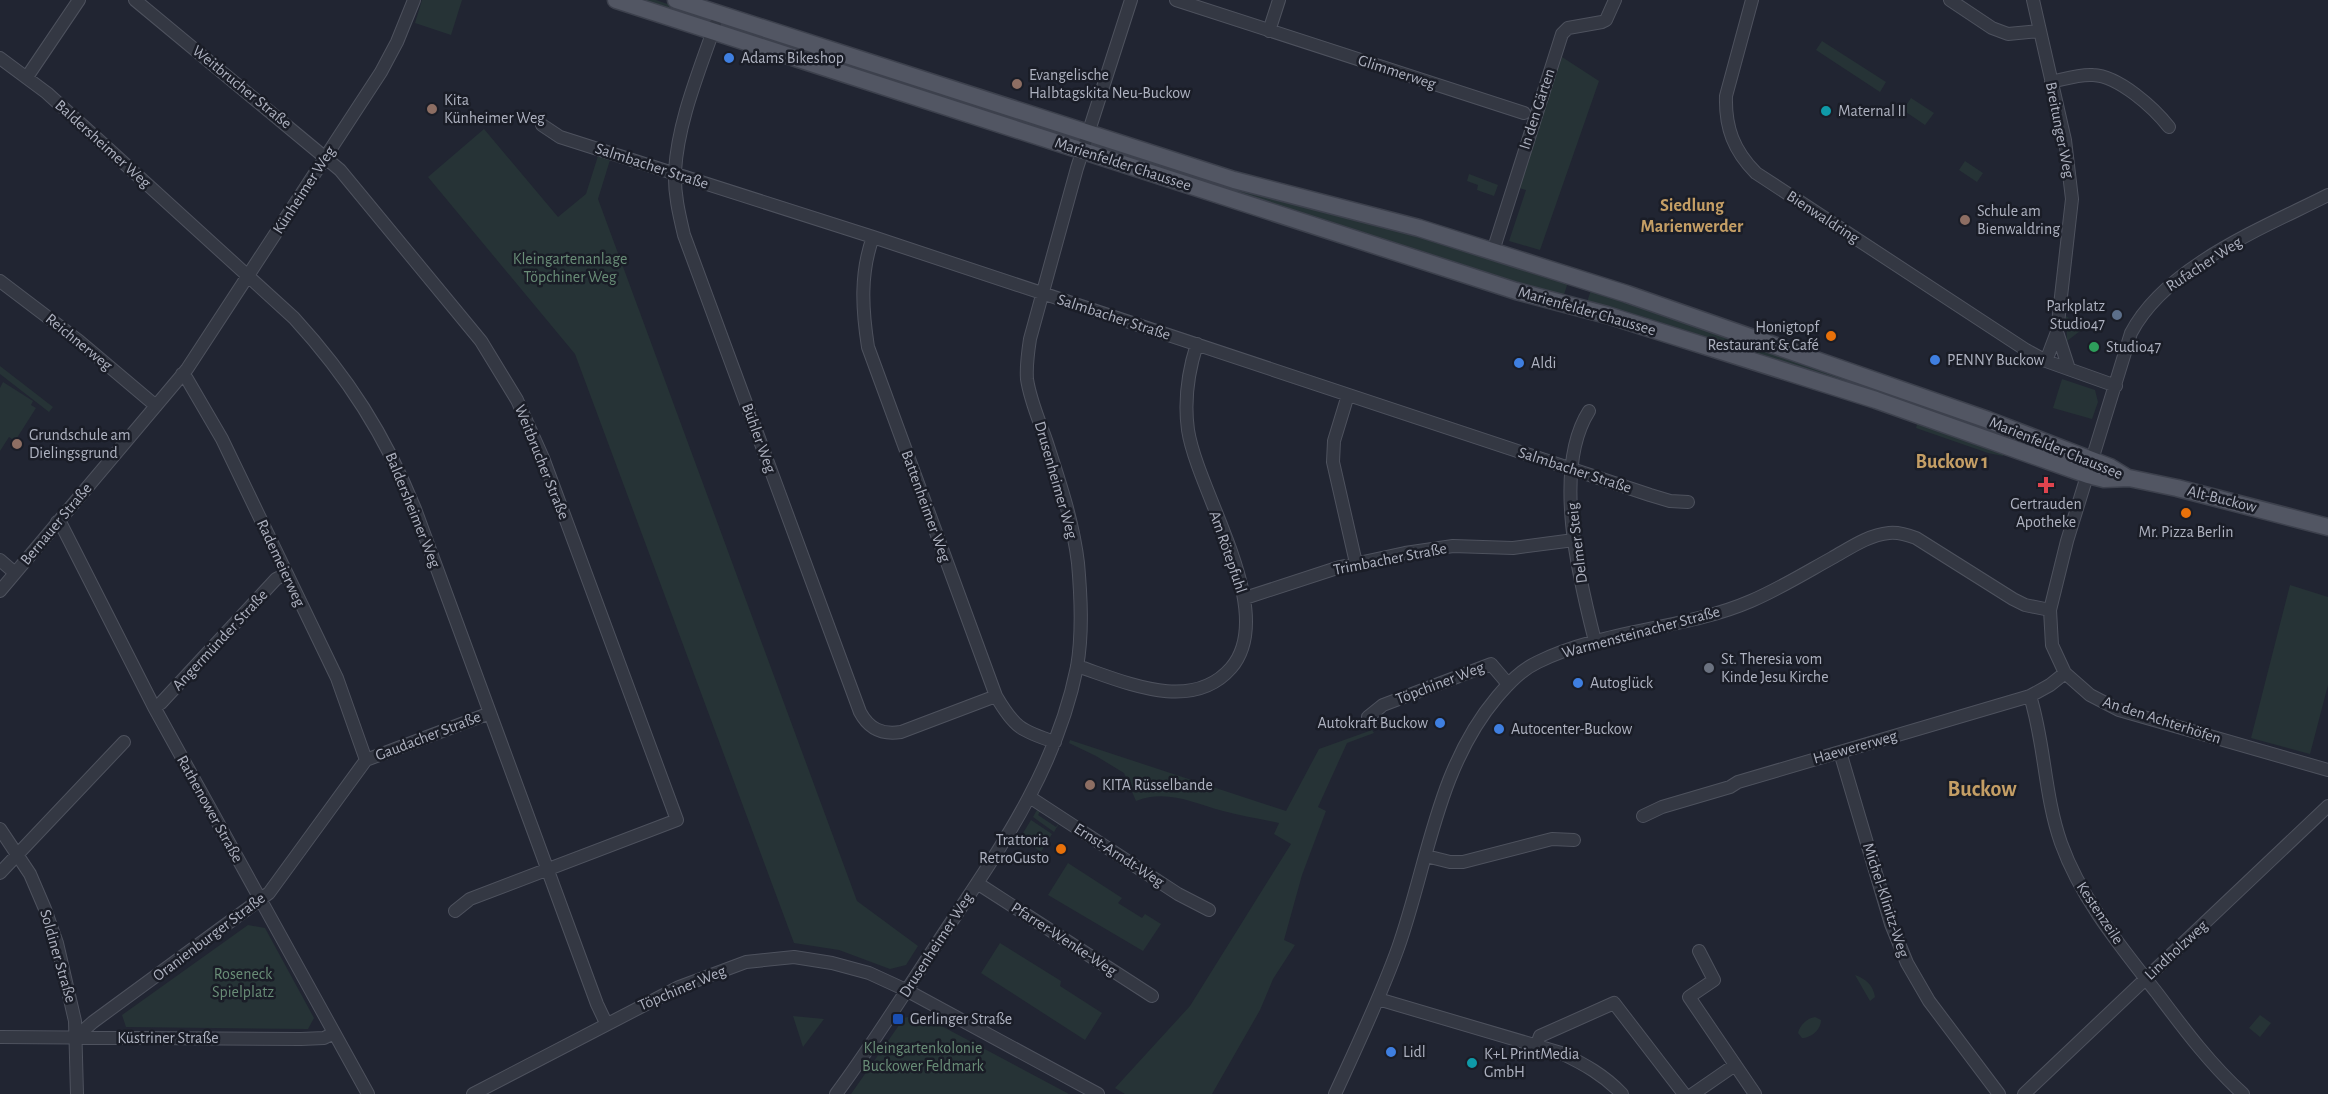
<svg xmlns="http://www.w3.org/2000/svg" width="2328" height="1094" font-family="'Alegreya Sans',sans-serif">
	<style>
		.green { fill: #263336 }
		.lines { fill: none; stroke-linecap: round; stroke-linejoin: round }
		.minor-casing { stroke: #4e525e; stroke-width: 14 }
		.major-casing { stroke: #3d414d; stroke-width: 19 }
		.minor { stroke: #343843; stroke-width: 12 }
		.major { stroke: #525663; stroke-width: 16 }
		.shop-dot { fill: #3f7fe0; stroke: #1a1d27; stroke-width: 2 }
		.education-dot { fill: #8d6e63; stroke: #1a1d27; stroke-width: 2 }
		.culture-dot { fill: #0f9aa8; stroke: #1a1d27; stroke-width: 2 }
		.service-dot { fill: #5c6f8a; stroke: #1a1d27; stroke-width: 2 }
		.food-dot { fill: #e8710a; stroke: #1a1d27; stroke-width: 2 }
		.leisure-dot { fill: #2e9e5b; stroke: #1a1d27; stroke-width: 2 }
		.health-dot { fill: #e0444e; stroke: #1a1d27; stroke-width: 2 }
		.worship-dot { fill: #6b7280; stroke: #1a1d27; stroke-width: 2 }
		.transit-dot { fill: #1a4fb4; stroke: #1a1d27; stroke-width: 2 }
		.labels { text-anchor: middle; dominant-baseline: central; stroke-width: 5; stroke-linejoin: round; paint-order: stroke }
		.poi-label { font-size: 16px; fill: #aeb2c0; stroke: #1a1d27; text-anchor: start }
		.street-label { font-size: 16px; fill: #aeb2c0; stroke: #1a1d27 }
		.park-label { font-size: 16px; fill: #698d77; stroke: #1a1d27 }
		.neighbourhood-label { font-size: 18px; font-weight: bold; fill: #c49e65; stroke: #1a1d27 }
		.quarter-label { font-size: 20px; font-weight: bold; fill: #c49e65; stroke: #1a1d27 }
		.district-label { font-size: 22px; font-weight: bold; fill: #c49e65; stroke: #1a1d27 }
	</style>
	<rect width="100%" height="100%" fill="#212532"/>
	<!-- green -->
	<path class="green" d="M422 0H462L451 35 415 23Z
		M627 0H656L711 19 709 23Z
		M761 36 1052 129V130L1050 132 760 40Z
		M1822 41 1886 82 1880 92 1816 50Z
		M1562 57 1599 81 1540 250 1509 241 1526 190 1519 188Z
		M1911 98 1934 113 1925 125 1903 110Z
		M484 129 558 217 586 194 598 156 610 160 598 199 857 901 918 946 906 965 890 969 839 950 794 943 575 354 428 177Z
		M1143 159 1409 232 1568 282 1563 298 1141 163Z
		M1965 161 1983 173 1977 182 1959 170Z
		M1469 174 1498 185 1494 196 1477 190 1478 185 1467 181Z
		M1591 290 2010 435 2009 439 1587 302Z
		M2066 316 2084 328 2067 341Z
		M0 366 53 407 49 412 0 374Z
		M2062 379 2095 390 2098 402 2092 419 2053 408Z
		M3 382 33 401 31 405 36 408 15 441 9 437 0 451V388Z
		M1918 421 2005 451 2003 456 1988 453 1916 428Z
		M2290 585 2328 597V685L2310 754 2251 738Z
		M1372 730 1374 733 1347 743 1318 807 1326 811 1302 875 1284 940 1295 945 1273 979 1260 1010 1212 1094H1125L1115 1088 1190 1006 1291 844 1274 834 1279 823C1261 819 1242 816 1223 811 1193 803 1167 789 1136 801L1124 773 1096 756 1069 743 1070 740 1286 811 1319 749Z
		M1038 808 1041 810 1038 815 1056 827 1060 822 1054 832 1033 817Z
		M1031 820 1052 834 1041 852 1020 838Z
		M1068 863 1122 898 1118 903 1142 918 1145 914 1161 924 1143 951 1048 895Z
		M248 925 265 928 314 1018 308 1029 126 1027 122 1015Z
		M1000 943 1061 981 1060 986 1102 1013 1085 1040 981 973Z
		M1855 975C1866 979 1873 985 1875 997L1870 1001Z
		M919 1014 1069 1094H851L904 1018Z
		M2260 1015 2271 1023 2260 1037 2249 1028Z
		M793 1016 824 1019 803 1047Z
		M1815 1017 1821 1020C1821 1030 1811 1038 1802 1038L1798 1033C1800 1025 1807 1018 1815 1017Z"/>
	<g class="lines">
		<!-- minor casing -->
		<g class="minor-casing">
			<path id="minor" d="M135 0 340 170 481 341 517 400 543 458 677 820 470 899 455 911
				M1176 0 1524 113
				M1752 0 1726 96C1725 128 1734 151 1756 173L2026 350 2046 361 2116 386
				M1950 0 1992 28 2008 34 2040 31
				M2033 0 2065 140 2072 199 2057 332 2046 361
				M715 25C699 72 678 121 675 171 674 193 679 214 684 235L860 712C869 729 882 735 901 732L996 696
				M1269 31 1279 0
				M0 58 47 93 294 318C348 377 385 435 415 509L597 1004 606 1023
				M27 77 79 0
				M2051 82C2065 79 2079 74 2093 75 2119 76 2154 108 2169 127
				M542 125 560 137 873 237 1650 495 1670 501 1688 502
				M2328 195C2263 228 2166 266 2131 333L2067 541 2050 610 2052 645 2065 673 2090 695 2119 710 2328 770
				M873 237C860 273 862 309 868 347L996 696C1014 727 1021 731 1055 742
				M1493 251 1562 34 1568 28 1602 22 1606 20 1615 0
				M0 281 79 341 156 406
				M2057 332 2069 369
				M182 374 187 379 222 439 337 678 366 760
				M1348 395 1334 441 1333 462 1356 563
				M1589 411C1552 469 1579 579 1595 641
				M57 522 62 526 154 707 368 1094
				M0 560 15 573
				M0 591 187 369 381 72 397 42 414 0
				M1245 598 1340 567 1405 553 1453 546 1513 548 1574 540
				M1077 666C1123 681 1191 714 1231 668 1279 612 1198 494 1188 430 1184 401 1188 372 1197 344
				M2030 696C2045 743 2044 795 2061 843 2081 899 2121 947 2157 993 2184 1029 2210 1064 2243 1094
				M154 707 161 703 276 579 286 574
				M1368 717 1383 705 1491 664 1508 684
				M1840 752 1891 924 1907 963 1929 1001 1999 1094
				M366 760 490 713
				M1031 798 1178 894 1209 910
				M1643 816 1662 807 1730 787 1738 782 2030 696 2050 685 2065 673
				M0 829 30 874 45 909 57 943 75 1021 77 1094
				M1426 856 1450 862H1463L1552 839 1574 840
				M0 873 124 742
				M977 883 1152 996
				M1699 951 1714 980 1689 997 1755 1094
				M1378 999 1561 1053C1584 1064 1604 1075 1622 1094
				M0 1037 301 1039 324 1038 334 1033
				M76 1037 93 1022 269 893 366 760
				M1537 1044 1540 1036 1614 1003 1684 1094
				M473 1094 679 987 746 962 794 957 832 963 869 973 906 990 1098 1094
				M836 1094C874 1043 907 989 942 936 999 850 1056 771 1077 667 1083 633 1081 597 1078 563 1073 521 1059 480 1046 440 1039 420 1030 400 1027 379 1026 366 1028 352 1030 339L1077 168 1131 0
				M1335 1094C1357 1046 1380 998 1398 948 1428 863 1437 768 1497 697 1509 683 1521 670 1538 662 1605 629 1684 630 1751 601 1779 589 1805 573 1832 558 1850 548 1868 535 1889 533 1898 532 1908 535 1916 538L2013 599 2025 605 2050 610
				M1693 1094 1735 1065
				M2024 1094 2328 806"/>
		</g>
		<!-- major casing -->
		<g class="major-casing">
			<path id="major" d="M616 0 1516 291 1607 315 1876 400 2088 475 2104 479 2129 478 2177 488 2328 527
				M676 0 1234 180 1419 228 1627 294 1988 420 2110 467 2128 478"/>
		</g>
		<!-- minor -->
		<use href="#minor" class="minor"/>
		<!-- major -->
		<use href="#major" class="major"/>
	</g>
	<!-- markers -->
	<g class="shop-dot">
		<circle cx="729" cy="58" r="6"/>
		<circle cx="1935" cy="360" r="6"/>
		<circle cx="1519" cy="363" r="6"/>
		<circle cx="1578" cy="683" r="6"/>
		<circle cx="1440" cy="723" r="6"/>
		<circle cx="1499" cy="729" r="6"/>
		<circle cx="1391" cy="1052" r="6"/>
	</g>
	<g class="education-dot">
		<circle cx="1017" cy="84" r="6"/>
		<circle cx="432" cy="109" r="6"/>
		<circle cx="1965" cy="220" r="6"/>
		<circle cx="17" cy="444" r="6"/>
		<circle cx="1090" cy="785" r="6"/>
	</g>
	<g class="culture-dot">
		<circle cx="1826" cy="111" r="6"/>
		<circle cx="1472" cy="1063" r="6"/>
	</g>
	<circle class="service-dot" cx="2117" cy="315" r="6"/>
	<g class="food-dot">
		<circle cx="1831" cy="336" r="6"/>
		<circle cx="2186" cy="513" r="6"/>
		<circle cx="1061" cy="849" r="6"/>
	</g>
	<circle class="leisure-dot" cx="2094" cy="347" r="6"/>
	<path class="health-dot" d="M2043 476h6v6h6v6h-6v6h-6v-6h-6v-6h6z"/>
	<circle class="worship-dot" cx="1709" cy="668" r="6"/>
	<rect class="transit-dot" x="892" y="1013" width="12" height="12" rx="3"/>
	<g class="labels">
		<!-- poi labels -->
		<g class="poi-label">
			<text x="741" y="58">Adams Bikeshop</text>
			<text x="1029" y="75">Evangelische<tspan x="1029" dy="18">Halbtagskita Neu-Buckow</tspan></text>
			<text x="444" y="100">Kita<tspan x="444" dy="18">Künheimer Weg</tspan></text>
			<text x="1838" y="111">Maternal II</text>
			<text x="1977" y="211">Schule am<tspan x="1977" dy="18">Bienwaldring</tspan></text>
			<text x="2105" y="306" text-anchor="end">Parkplatz<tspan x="2105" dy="18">Studio47</tspan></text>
			<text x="1819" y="327" text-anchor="end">Honigtopf<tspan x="1819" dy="18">Restaurant &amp; Café</tspan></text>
			<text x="2106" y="347">Studio47</text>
			<text x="1947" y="360">PENNY Buckow</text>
			<text x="1531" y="363">Aldi</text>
			<text x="29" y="435">Grundschule am<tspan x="29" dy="18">Dielingsgrund</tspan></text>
			<text x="2046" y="504" text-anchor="middle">Gertrauden<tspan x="2046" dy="18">Apotheke</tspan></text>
			<text x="2186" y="532" text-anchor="middle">Mr. Pizza Berlin</text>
			<text x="1721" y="659">St. Theresia vom<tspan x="1721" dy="18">Kinde Jesu Kirche</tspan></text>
			<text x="1590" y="683">Autoglück</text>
			<text x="1428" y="723" text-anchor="end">Autokraft Buckow</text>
			<text x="1511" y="729">Autocenter-Buckow</text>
			<text x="1102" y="785">KITA Rüsselbande</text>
			<text x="1049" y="840" text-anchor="end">Trattoria<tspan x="1049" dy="18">RetroGusto</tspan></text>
			<text x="910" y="1019">Gerlinger Straße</text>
			<text x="1403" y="1052">Lidl</text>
			<text x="1484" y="1054">K+L PrintMedia<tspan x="1484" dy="18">GmbH</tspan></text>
		</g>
		<!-- street labels -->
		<g class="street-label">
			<text transform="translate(1397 72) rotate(18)">Glimmerweg</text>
			<text transform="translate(242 87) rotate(39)">Weitbrucher Straße</text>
			<text transform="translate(1537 109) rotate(-72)">In den Gärten</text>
			<text transform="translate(2060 130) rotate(79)">Breitunger Weg</text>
			<text transform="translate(103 144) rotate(42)">Baldersheimer Weg</text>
			<text transform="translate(1123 164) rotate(18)">Marienfelder Chaussee</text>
			<text transform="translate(652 166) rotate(18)">Salmbacher Straße</text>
			<text transform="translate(304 190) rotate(-57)">Künheimer Weg</text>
			<text transform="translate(1823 217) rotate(33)">Bienwaldring</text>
			<text transform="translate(2204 264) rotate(-33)">Rufacher Weg</text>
			<text transform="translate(1587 311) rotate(16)">Marienfelder Chaussee</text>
			<text transform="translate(1114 317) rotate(18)">Salmbacher Straße</text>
			<text transform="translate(79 342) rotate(39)">Reichnerweg</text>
			<text transform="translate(759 438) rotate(70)">Bühler Weg</text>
			<text transform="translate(2056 448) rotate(22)">Marienfelder Chaussee</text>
			<text transform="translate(542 462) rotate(68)">Weitbrucher Straße</text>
			<text transform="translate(1575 470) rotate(18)">Salmbacher Straße</text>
			<text transform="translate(1056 480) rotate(74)">Drusenheimer Weg</text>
			<text transform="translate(2222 499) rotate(14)">Alt-Buckow</text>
			<text transform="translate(926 506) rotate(70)">Battenheimer Weg</text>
			<text transform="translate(413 510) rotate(68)">Baldersheimer Weg</text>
			<text transform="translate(56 524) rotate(-50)">Bernauer Straße</text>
			<text transform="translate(1577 543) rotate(-97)">Delmer Steig</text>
			<text transform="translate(1228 552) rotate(71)">Am Rötepfuhl</text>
			<text transform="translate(1390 559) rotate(-11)">Trimbacher Straße</text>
			<text transform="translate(281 563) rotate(65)">Rademeierweg</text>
			<text transform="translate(1641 632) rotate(-15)">Warmensteinacher Straße</text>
			<text transform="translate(220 640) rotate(-47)">Angermünder Straße</text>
			<text transform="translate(1440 683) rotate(-21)">Töpchiner Weg</text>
			<text transform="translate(2162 720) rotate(18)">An den Achterhöfen</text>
			<text transform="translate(428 736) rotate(-21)">Gaudacher Straße</text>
			<text transform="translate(1855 747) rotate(-16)">Haewererweg</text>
			<text transform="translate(210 809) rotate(61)">Rathenower Straße</text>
			<text transform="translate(1119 855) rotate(33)">Ernst-Arndt-Weg</text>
			<text transform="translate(1886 900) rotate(72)">Michel-Klinitz-Weg</text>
			<text transform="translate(2100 913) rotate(56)">Kestenzeile</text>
			<text transform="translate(209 937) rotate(-37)">Oranienburger Straße</text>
			<text transform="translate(1064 939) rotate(33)">Pfarrer-Wenke-Weg</text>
			<text transform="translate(936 945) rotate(-57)">Drusenheimer Weg</text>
			<text transform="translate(2176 950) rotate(-43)">Lindholzweg</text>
			<text transform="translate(58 956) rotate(74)">Soldiner Straße</text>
			<text transform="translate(682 988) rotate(-23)">Töpchiner Weg</text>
			<text x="168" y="1038">Küstriner Straße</text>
		</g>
		<!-- park labels -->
		<g class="park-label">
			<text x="570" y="259">Kleingartenanlage<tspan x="570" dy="18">Töpchiner Weg</tspan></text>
			<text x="243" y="974">Roseneck<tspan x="243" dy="18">Spielplatz</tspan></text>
			<text x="923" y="1048">Kleingartenkolonie<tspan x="923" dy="18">Buckower Feldmark</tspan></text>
		</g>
		<!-- neighbourhood labels -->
		<g class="neighbourhood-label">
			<text x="1692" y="206">Siedlung<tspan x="1692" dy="21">Marienwerder</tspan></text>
		</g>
		<!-- quarter labels -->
		<g class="quarter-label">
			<text x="1952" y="462">Buckow 1</text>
		</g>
		<!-- district labels -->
		<g class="district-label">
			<text x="1982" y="789">Buckow</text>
		</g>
	</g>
</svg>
